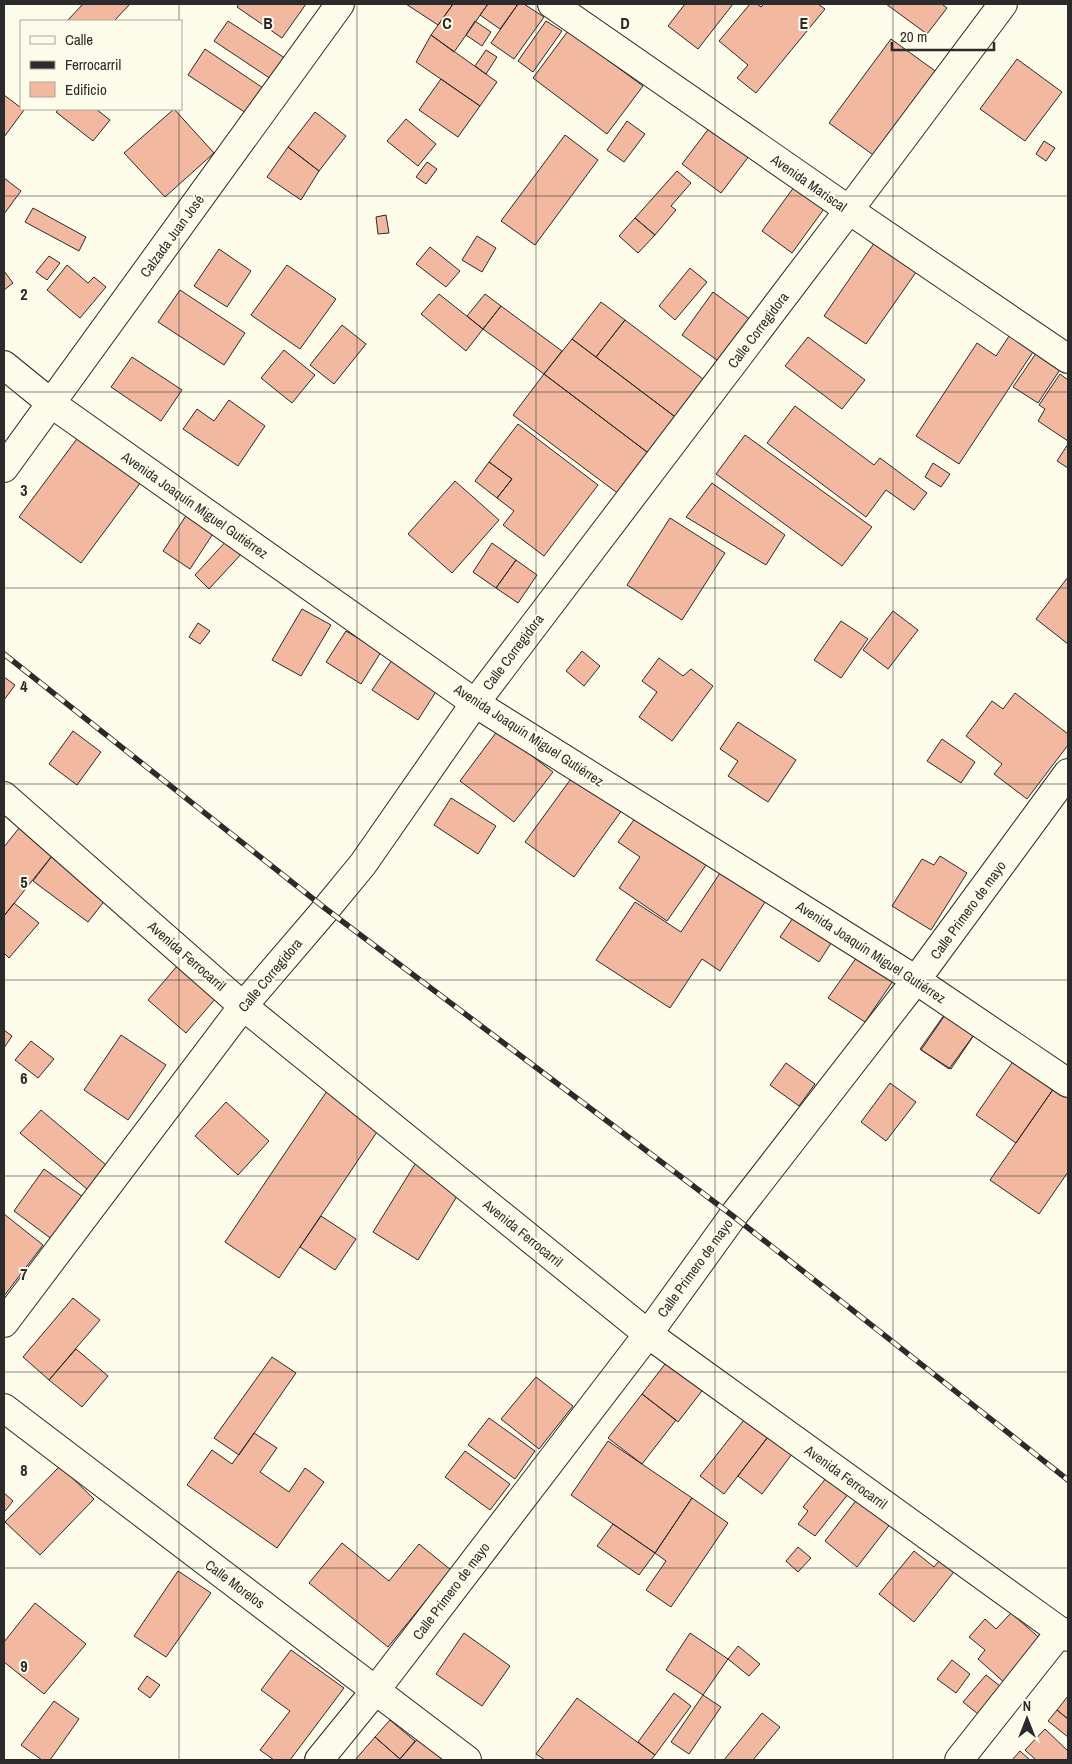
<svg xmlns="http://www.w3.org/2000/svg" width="1072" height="1764" font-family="'Archivo Narrow',sans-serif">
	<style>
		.building { fill: #f2b8a0; stroke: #2b2b2b }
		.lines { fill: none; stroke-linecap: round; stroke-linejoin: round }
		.minor-casing { stroke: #2b2b2b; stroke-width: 30 }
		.tertiary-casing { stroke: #2b2b2b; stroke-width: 30 }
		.minor { stroke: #fdfbea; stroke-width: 28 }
		.tertiary { stroke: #fdfbea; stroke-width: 28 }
		.rail-casing { stroke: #2b2b2b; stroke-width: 5.5 }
		.rail { stroke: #fdfbea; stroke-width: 4; stroke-dasharray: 11; stroke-linecap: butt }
		.grid { fill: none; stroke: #2b2b2b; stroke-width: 1; stroke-opacity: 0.55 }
		.labels { text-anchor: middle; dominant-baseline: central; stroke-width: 4; stroke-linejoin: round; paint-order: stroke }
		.street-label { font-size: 14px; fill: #2b2b2b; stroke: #fdfbea }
		.grid-label { font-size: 16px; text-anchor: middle; font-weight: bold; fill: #2b2b2b; stroke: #fdfbea; stroke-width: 4; stroke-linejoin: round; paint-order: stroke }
	</style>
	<rect width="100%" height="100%" fill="#fdfbea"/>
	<!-- building -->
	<path class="building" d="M83 4H130L114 21H67Z
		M239 4H306L282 38 237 7Z
		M406 4H453L438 25Z
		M453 4H488L454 52 431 35Z
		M488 4H518L500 29 480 15Z
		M518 4H524L544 17 514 59 491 43Z
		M685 4H733L698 49 668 26Z
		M750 4H757L761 7 764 4H818L825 9 756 93 737 78 748 65 719 41Z
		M886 4H942L947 8 927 34Z
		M228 21 288 60 274 81 214 41Z
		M475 21 491 32 482 46 466 35Z
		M546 21 562 31 533 72 518 61Z
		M568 31 643 86 607 134 533 78Z
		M431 35 497 82 480 106 416 62Z
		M891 39 938 73 876 157 829 123Z
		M205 49 263 88 246 113 188 75Z
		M486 50 497 57 486 74 475 66Z
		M1017 59 1062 92 1025 141 980 109Z
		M441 79 480 106 458 137 419 110Z
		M4 95 24 110 4 137Z
		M59 109H96L110 120 93 141 56 112Z
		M174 109 214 153 165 197 124 153Z
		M315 112 346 136 319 171 288 147Z
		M406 119 436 144 418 166 387 141Z
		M627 121 645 134 624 162 607 150Z
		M710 127 749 156 721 193 682 164Z
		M565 135 598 160 535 245 501 221Z
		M1044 141 1055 148 1046 161 1036 154Z
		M288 147 319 171 301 200 267 177Z
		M427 162 437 169 426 184 416 177Z
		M677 171 691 183 671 206 676 210 655 235 635 218Z
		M4 178 21 191 4 214Z
		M794 187 824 209 792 253 762 231Z
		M33 208 86 237 79 251 25 222Z
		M386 215 389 233 378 234 376 217Z
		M635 218 655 235 638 253 619 236Z
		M477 236 496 248 482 272 462 260Z
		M879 236 921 265 866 344 824 316Z
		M430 247 460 271 446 287 416 264Z
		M219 249 251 271 227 307 194 286Z
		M49 256 60 263 47 280 36 272Z
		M67 265 88 283 94 277 106 287 80 318 47 290Z
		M287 265 336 299 300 349 251 315Z
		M690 268 707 282 675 320 659 306Z
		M4 271 13 283 4 290Z
		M180 290 245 333 224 365 158 322Z
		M713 292 751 320 721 363 682 335Z
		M439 294 483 329 466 351 421 314Z
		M485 294 501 306 483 329 467 316Z
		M601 302 625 320 596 357 572 339Z
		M501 306 562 351 544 374 483 329Z
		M625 320 707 382 678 419 596 357Z
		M342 325 366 344 334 384 310 365Z
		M1013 330 1037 346 959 464 916 436 977 343 996 356Z
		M808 337 865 380 842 409 785 366Z
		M572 339 678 419 651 455 544 374Z
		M1039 349 1063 365 1038 403 1013 387Z
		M284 350 315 375 292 403 261 378Z
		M132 357 182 390 161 421 111 387Z
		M544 374 651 455 620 495 513 415Z
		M1060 374 1068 380V441L1038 421 1045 409 1039 405Z
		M229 400 265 426 238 466 183 429 197 409 214 421Z
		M795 406 874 465 880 458 927 493 914 510 886 490 866 517 767 443Z
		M518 424 598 485 544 556 503 525 514 511 497 498 512 479 489 462Z
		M82 432 144 478 81 563 19 517Z
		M745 435 872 527 842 566 716 474Z
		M1068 444V468L1057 461Z
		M489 462 512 479 497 498 475 481Z
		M933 463 950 474 941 487 925 477Z
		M455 481 499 520 452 573 408 534Z
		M712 483 785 535 766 565 686 517Z
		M191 508 218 526 190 569 163 551Z
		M670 518 725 553 682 620 627 585Z
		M229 538 244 551 209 589 195 575Z
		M492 543 516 560 496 588 473 572Z
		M516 560 537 575 518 603 496 588Z
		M1068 577V644L1036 619Z
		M302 609 331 625 301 676 272 660Z
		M893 611 918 630 888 669 863 650Z
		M841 621 868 639 841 678 814 660Z
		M198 623 210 631 200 644 189 637Z
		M346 631 381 652 361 684 326 662Z
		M582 651 600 666 584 686 566 671Z
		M394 657 439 687 418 720 372 690Z
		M659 658 683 676 691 669 713 686 672 741 639 717 657 692 642 681Z
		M4 677 15 685 4 700Z
		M1015 693 1068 734V745L1027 799 994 774 1002 764 966 736 992 701 1003 709Z
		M738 722 796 760 768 802 728 776 738 761 720 749Z
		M498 730 553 772 514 822 460 781Z
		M73 731 101 752 77 785 49 764Z
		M942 739 975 762 961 783 927 761Z
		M573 776 622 810 574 877 525 842Z
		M451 798 496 826 478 854 434 825Z
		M641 810 711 858 667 921 619 888 640 857 618 842Z
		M19 828 55 852 4 916V847Z
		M55 852 109 895 88 922 33 881Z
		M940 856 967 873 931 930 892 906 922 859 934 865Z
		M726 864 771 893 720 971 702 959 670 1008 596 960 635 902 681 932Z
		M14 903 39 923 9 958 4 953V916Z
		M797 912 835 937 819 962 780 937Z
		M859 954 895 978 865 1022 828 998Z
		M178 965 216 998 186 1033 148 1000Z
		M947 1011 976 1032 949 1069 920 1049Z
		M945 1015 974 1035 951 1069 921 1050Z
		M4 1030 12 1036 4 1048Z
		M121 1035 166 1065 128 1120 84 1090Z
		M31 1041 54 1059 38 1078 15 1060Z
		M1014 1060 1054 1088 1016 1143 976 1115Z
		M786 1063 815 1084 799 1106 770 1085Z
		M890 1083 916 1102 886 1141 861 1122Z
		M329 1088 383 1123 279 1278 225 1242Z
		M1054 1088 1068 1097V1172L1039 1214 990 1180Z
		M226 1102 269 1141 238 1175 195 1136Z
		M41 1110 112 1170 93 1194 20 1133Z
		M417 1161 462 1188 418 1260 373 1232Z
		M44 1169 83 1197 53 1240 14 1211Z
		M4 1214 43 1245 4 1296Z
		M321 1216 356 1239 335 1270 300 1247Z
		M73 1298 100 1320 49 1380 23 1357Z
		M76 1349 108 1376 82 1407 49 1380Z
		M672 1355 708 1383 678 1422 642 1394Z
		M272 1357 296 1373 239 1455 214 1438Z
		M536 1377 573 1406 539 1449 501 1419Z
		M642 1394 676 1420 642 1464 608 1438Z
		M751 1411 774 1429 724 1494 700 1476Z
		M489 1418 535 1451 515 1479 468 1445Z
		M774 1429 798 1446 762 1494 738 1476Z
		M254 1433 277 1448 260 1472 289 1492 305 1468 324 1482 277 1548 187 1485 212 1450 232 1464Z
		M608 1441 692 1498 655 1553 571 1495Z
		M465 1451 510 1484 490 1510 445 1477Z
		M60 1466 94 1499 40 1555 5 1522Z
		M827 1477 849 1493 815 1536 798 1524 808 1511 803 1507Z
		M4 1493 13 1501 5 1511 4 1510Z
		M692 1498 728 1523 671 1607 646 1590 666 1561 655 1553Z
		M858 1498 891 1523 857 1567 825 1541Z
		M613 1524 655 1553 639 1575 597 1546Z
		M342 1543 389 1581 419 1544 451 1570 388 1647 309 1583Z
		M798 1547 811 1558 798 1572 786 1561Z
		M914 1551 934 1567 943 1556 957 1568 914 1622 879 1594Z
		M178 1571 211 1593 166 1657 134 1636Z
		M35 1603 86 1644 44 1694 4 1662V1642Z
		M1011 1613 1043 1641 1006 1684 978 1659 985 1650 969 1637 985 1619 996 1629Z
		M464 1633 510 1666 482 1706 436 1674Z
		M690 1633 728 1659 703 1695 666 1670Z
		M738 1646 760 1664 749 1676 728 1659Z
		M291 1650 344 1688 290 1760H274L260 1750 290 1711 261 1690Z
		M952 1660 970 1674 956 1693 937 1679Z
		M986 1675 1005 1690 983 1718 963 1702Z
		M147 1676 160 1685 150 1698 138 1689Z
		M674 1693 691 1706 655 1755 638 1742Z
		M703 1695 721 1707 689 1754 671 1742Z
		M1068 1696V1719L1057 1710Z
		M577 1698 655 1755 651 1760H545L536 1754Z
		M54 1701 79 1719 50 1760H42L21 1745Z
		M1057 1710 1068 1719V1737L1048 1721Z
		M762 1713 780 1727 753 1760H724Z
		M390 1720 415 1741 400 1759 375 1737Z
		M1045 1729 1068 1751V1760H1036L1025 1750Z
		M421 1735 451 1760H402L400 1759Z
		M375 1737 400 1759 402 1760H355Z
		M1020 1751 1030 1760H1012Z"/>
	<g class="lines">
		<!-- minor casing -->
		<g class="minor-casing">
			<path id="minor" d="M552 4 849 210 1068 359
				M4 365 52 404 475 703 916 980
				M4 468 340 4
				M4 796 243 1006 648 1334 1068 1637
				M4 1323 243 1006 326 909 363 864 475 703 849 210 1003 4
				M4 1408 467 1760
				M959 1760 1061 1631"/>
		</g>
		<!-- tertiary casing -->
		<g class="tertiary-casing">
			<path id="tertiary" d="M916 980 1068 1083
				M319 1760 375 1691 648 1334 733 1216 916 980 1068 773"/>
		</g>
		<!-- minor -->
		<use href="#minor" class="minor"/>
		<!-- tertiary -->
		<use href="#tertiary" class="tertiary"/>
		<!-- rail casing -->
		<g class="rail-casing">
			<path id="rail" d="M4 654 326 909 733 1216 1068 1480"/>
		</g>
		<!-- rail -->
		<use href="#rail" class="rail"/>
	</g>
	<!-- grid -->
	<path class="grid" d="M179 4V21M357 4V1760M536 4V1760M715 4V1760M893 4V1760M179 109V1760M4 196H1068M4 392H1068M4 588H1068M4 784H1068M4 980H1068M4 1176H1068M4 1372H1068M4 1568H1068"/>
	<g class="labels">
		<!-- street labels -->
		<g class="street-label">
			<text transform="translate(809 183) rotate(35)">Avenida Mariscal</text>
			<text transform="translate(172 236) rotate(-54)">Calzada Juan José</text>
			<text transform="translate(758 330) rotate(-53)">Calle Corregidora</text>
			<text transform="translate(195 505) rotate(35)">Avenida Joaquín Miguel Gutiérrez</text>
			<text transform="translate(513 652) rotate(-53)">Calle Corregidora</text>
			<text transform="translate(529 735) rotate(33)">Avenida Joaquín Miguel Gutiérrez</text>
			<text transform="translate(968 910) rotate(-54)">Calle Primero de mayo</text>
			<text transform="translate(871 952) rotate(33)">Avenida Joaquín Miguel Gutiérrez</text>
			<text transform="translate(187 956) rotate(41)">Avenida Ferrocarril</text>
			<text transform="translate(270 975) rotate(-50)">Calle Corregidora</text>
			<text transform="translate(523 1233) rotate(39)">Avenida Ferrocarril</text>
			<text transform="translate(695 1268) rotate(-54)">Calle Primero de mayo</text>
			<text transform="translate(846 1477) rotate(36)">Avenida Ferrocarril</text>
			<text transform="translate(235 1584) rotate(37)">Calle Morelos</text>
			<text transform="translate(451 1591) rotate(-53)">Calle Primero de mayo</text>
		</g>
	</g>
	<g class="grid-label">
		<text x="268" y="29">B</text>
		<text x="447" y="29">C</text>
		<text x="625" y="29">D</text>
		<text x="804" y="29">E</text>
		<text x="24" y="300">2</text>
		<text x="24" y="496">3</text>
		<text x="24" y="692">4</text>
		<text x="24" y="888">5</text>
		<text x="24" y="1084">6</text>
		<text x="24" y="1280">7</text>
		<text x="24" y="1476">8</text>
		<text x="24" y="1672">9</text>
	</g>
	<!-- border -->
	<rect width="1072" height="1764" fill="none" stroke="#2b2b2b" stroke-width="10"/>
	<!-- legend -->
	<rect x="20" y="20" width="162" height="90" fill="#fdfbea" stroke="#a9a89e"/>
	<rect x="30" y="36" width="25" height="8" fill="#fdfbea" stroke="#a9a89e"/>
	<text x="65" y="45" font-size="15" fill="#2b2b2b">Calle</text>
	<rect x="30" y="61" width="25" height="8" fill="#2b2b2b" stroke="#a9a89e"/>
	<text x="65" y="70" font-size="15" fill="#2b2b2b">Ferrocarril</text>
	<rect x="30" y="82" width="25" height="15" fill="#f2b8a0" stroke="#a9a89e"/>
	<text x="65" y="95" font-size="15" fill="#2b2b2b">Edificio</text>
	<!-- north arrow -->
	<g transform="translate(1027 1719)" stroke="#fdfbea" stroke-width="4" paint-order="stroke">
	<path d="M0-4L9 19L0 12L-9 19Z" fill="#2b2b2b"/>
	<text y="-8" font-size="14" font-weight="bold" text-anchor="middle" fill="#2b2b2b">N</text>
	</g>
	<!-- scale -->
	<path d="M892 42v8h102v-8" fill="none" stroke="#2b2b2b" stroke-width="2.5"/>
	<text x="900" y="42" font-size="15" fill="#2b2b2b" stroke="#fdfbea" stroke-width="4" paint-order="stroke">20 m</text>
</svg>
